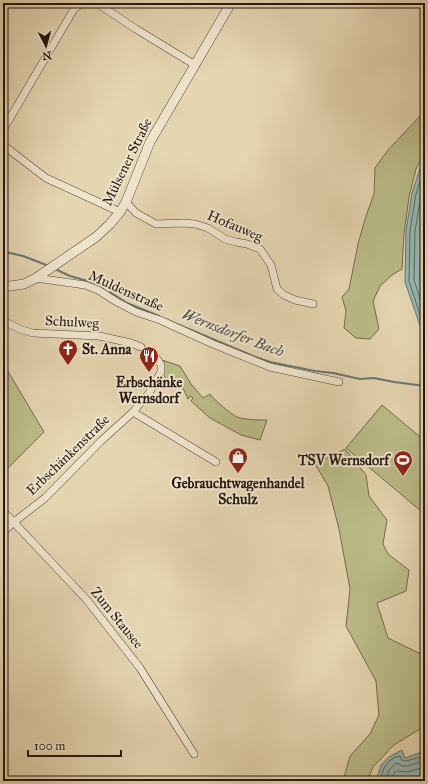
<svg xmlns="http://www.w3.org/2000/svg" width="428" height="784" font-family="'IM FELL Great Primer',serif">
	<style>
		.green { fill: #babc88; stroke: #706a4d }
		.water { fill: #96b8b2; stroke: #697872 }
		.lines { fill: none; stroke-linecap: round; stroke-linejoin: round }
		.shore { stroke: #5e6862; stroke-width: 1 }
		.stream { stroke: #697872; stroke-width: 2 }
		.minor-casing { stroke: #56463a; stroke-width: 8 }
		.tertiary-casing { stroke: #56463a; stroke-width: 10 }
		.minor { stroke: #eee4cc; stroke-width: 7 }
		.tertiary { stroke: #eee4cc; stroke-width: 9 }
		.labels { text-anchor: middle; dominant-baseline: central; stroke-width: 4; stroke-linejoin: round; paint-order: stroke }
		.street-label { font-size: 14px; fill: #261712; stroke: #eee4cc }
		.poi-label { font-size: 14px; font-weight: bold; fill: #261712; stroke: #eee4cc }
		.water-label { font-size: 15px; font-style: italic; fill: #4d4f4a; stroke: #eee4cc }
	</style>
	<rect width="100%" height="100%" fill="#e5d5b1"/>
	<filter id="stains"><feTurbulence type="fractalNoise" baseFrequency=".005" numOctaves="4"/><feColorMatrix values="0 0 0 0 .2 0 0 0 0 .09 0 0 0 0 .02 0 0 0 .5 -.17"/></filter>
	<radialGradient id="worn" r=".72"><stop offset=".6" stop-color="#630" stop-opacity="0"/><stop offset="1" stop-color="#630" stop-opacity=".3"/></radialGradient>
	<!-- green -->
	<path class="green" d="M425 113V152L416 169 409 197 404 234 402 269 392 275 380 286 373 301 379 329 370 339 356 338 344 328 346 311 342 297 349 289 358 244 366 216 374 194 375 168 388 150 420 116Z
		M162 360 180 366 191 384 203 398 210 394C214 400 231 414 237 417 246 420 257 420 267 420L260 440 241 435 210 418 191 401 193 398 190 396 188 399 183 388 176 381 172 383 161 374Z
		M3 363 44 432 3 473Z
		M382 405 425 441V507L421 511 346 448Z
		M345 449 366 475 369 496 387 520 383 544 388 554 409 570 406 591 377 603 388 638 425 656V726L394 745 373 767 367 781H343L350 756 370 734 379 715 376 681 346 626 350 589 339 529 328 486 315 464Z"/>
	<!-- water -->
	<path class="water" d="M425 157V340L405 282 406 231 412 193 423 159Z
		M402 750 405 758 425 751V781H376L381 765 389 757Z"/>
	<g class="lines">
		<!-- shore -->
		<path class="shore" d="M425 166 416 194 410 231 409 281 425 330
			M425 183 421 195 415 231 414 280 425 314
			M425 210 421 232 420 279 425 294
			M380 781C383 769 386 759 400 756L402 760 406 761 425 756
			M385 781 389 770 396 763 403 766H407L425 761
			M391 781 394 773 397 771 407 772 425 767"/>
		<!-- stream -->
		<path class="stream" d="M3 250 10 253 23 256 49 266
			M55 269 70 276 91 282 104 288
			M110 292 127 303 159 316
			M165 319 253 356 270 362 315 371 333 373 360 379 374 378 394 382 425 386"/>
		<!-- minor casing -->
		<g class="minor-casing">
			<path id="minor" d="M93 3 98 4 136 29 195 65
				M3 130 74 9 83 3
				M3 145 46 178 120 212
				M126 202 136 213 156 224 183 223 195 224 208 228 225 239 236 242 247 244 260 249 271 265 277 289 284 295 295 300 313 304
				M36 278 85 285 98 290 117 302 136 312 160 320 213 344 270 367 339 382
				M3 321 22 330 33 333 99 336 131 343 141 347
				M133 412 216 462
				M3 511 86 599 140 668 194 754
				M3 532 14 522 45 498 101 441 133 412 149 393 161 372V365L157 359"/>
		</g>
		<!-- tertiary casing -->
		<g class="tertiary-casing">
			<path id="tertiary" d="M3 287 24 284 36 278 96 237 110 224 120 212 126 202 150 142 231 3"/>
		</g>
		<!-- minor -->
		<use href="#minor" class="minor"/>
		<!-- tertiary -->
		<use href="#tertiary" class="tertiary"/>
	</g>
	<!-- icons -->
	<defs>
		<g id="church-pin" transform="scale(1)"><path d="M0 17L-7.5 6A9.5 9.5 0 1 1 7.5 6Z" fill="#8f2418" stroke="#eee4cc"/><path d="M-1.2-6h2.4v3.5h3.3v2.4h-3.3V6h-2.4V-.1h-3.3v-2.4h3.3Z" fill="#fff"/></g>
		<g id="restaurant-pin" transform="scale(1)"><path d="M0 17L-7.5 6A9.5 9.5 0 1 1 7.5 6Z" fill="#8f2418" stroke="#eee4cc"/><path d="M-5-6h1v4h1v-4h1v4h1v-4h1v5L-1.5 .5V6h-2V.5L-5-1ZM5-6V6H3V1.5H1.5Q1.5-4 5-6Z" fill="#fff"/></g>
		<g id="shop-pin" transform="scale(1)"><path d="M0 17L-7.5 6A9.5 9.5 0 1 1 7.5 6Z" fill="#8f2418" stroke="#eee4cc"/><path d="M-5-2.5h2.3a2.7 3.5 0 0 1 5.4 0H5L5.5 6h-11ZM-1.5-2.5h3a1.5 2.3 0 0 0-3 0Z" fill="#fff"/></g>
		<g id="stadium-pin" transform="scale(1)"><path d="M0 17L-7.5 6A9.5 9.5 0 1 1 7.5 6Z" fill="#8f2418" stroke="#eee4cc"/><path d="M0-5a6.5 5 0 1 0 0 10a6.5 5 0 1 0 0-10ZM-3.5-1.8h7v3.6h-7Z" fill="#fff"/></g>
	</defs>
	<g fill-rule="evenodd">
		<use href="#church-pin" x="68" y="349"/>
		<use href="#restaurant-pin" x="149" y="356"/>
		<use href="#shop-pin" x="238" y="457"/>
		<use href="#stadium-pin" x="403" y="460"/>
	</g>
	<g class="labels">
		<!-- street labels -->
		<g class="street-label">
			<text transform="translate(127 162) rotate(-64)">Mülsener Straße</text>
			<text transform="translate(235 226) rotate(23)">Hofauweg</text>
			<text transform="translate(126 291) rotate(24)">Muldenstraße</text>
			<text transform="translate(72 322) rotate(3)">Schulweg</text>
			<text transform="translate(68 455) rotate(-44)">Erbschänkenstraße</text>
			<text transform="translate(117 618) rotate(51)">Zum Stausee</text>
		</g>
		<!-- poi labels -->
		<g class="poi-label">
			<text x="82" y="349" text-anchor="start">St. Anna</text>
			<text x="149" y="382">Erbschänke<tspan x="149" dy="16">Wernsdorf</tspan></text>
			<text x="389" y="460" text-anchor="end">TSV Wernsdorf</text>
			<text x="238" y="483">Gebrauchtwagenhandel<tspan x="238" dy="16">Schulz</tspan></text>
		</g>
		<!-- water labels -->
		<g class="water-label">
			<text transform="translate(233 333) rotate(21)">Wernsdorfer Bach</text>
		</g>
	</g>
	<!-- margin -->
	<rect width="428" height="784" fill="none" stroke="#e5d5b1" stroke-width="16"/>
	<rect x="4" y="4" width="420" height="776" fill="none" stroke="#261712" stroke-width="2"/>
	<rect x="8" y="8" width="412" height="768" fill="none" stroke="#261712"/>
	<!-- north arrow -->
	<g transform="translate(46 46) rotate(174)" stroke="#eee4cc" stroke-width="3" paint-order="stroke">
	<path d="M0-3L7 15L0 10L-7 15Z" fill="#261712"/>
	<text y="-6" font-size="11" font-weight="bold" text-anchor="middle" fill="#261712">N</text>
	</g>
	<!-- scale -->
	<path d="M28 750v6h93v-6" fill="none" stroke="#261712" stroke-width="2"/>
	<text x="34" y="750" font-size="12" fill="#261712" stroke="#eee4cc" stroke-width="3" paint-order="stroke">100 m</text>
	<rect width="100%" height="100%" filter="url(#stains)"/>
	<rect width="100%" height="100%" fill="url(#worn)"/>
</svg>
